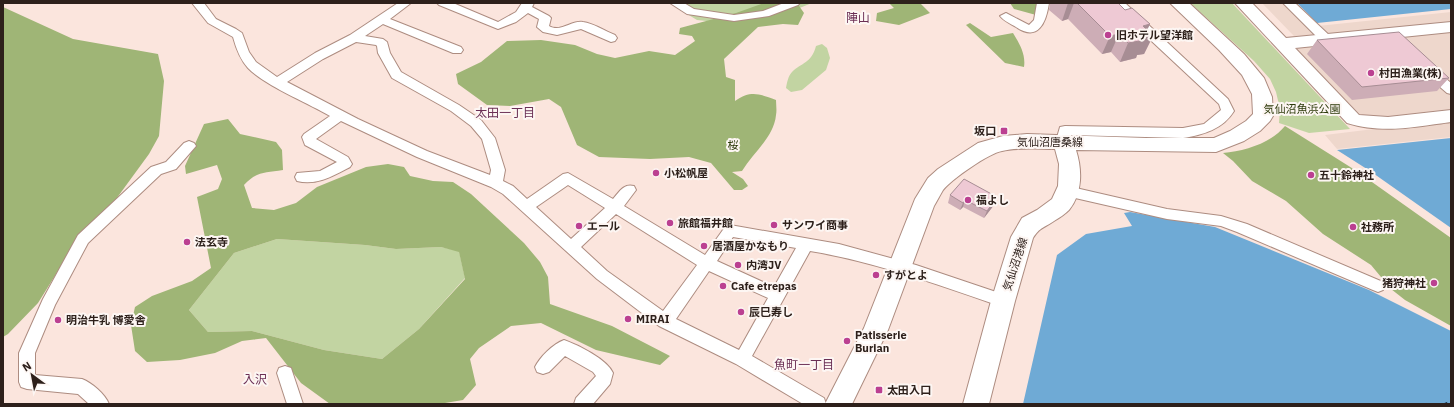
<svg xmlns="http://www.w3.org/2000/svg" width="1454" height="407" font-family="'IBM Plex Sans','Noto Sans JP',sans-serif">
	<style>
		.industrial { fill: #eed7cc }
		.green { fill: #c2d4a2 }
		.forest { fill: #9fb576; fill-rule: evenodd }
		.water { fill: #6faad5 }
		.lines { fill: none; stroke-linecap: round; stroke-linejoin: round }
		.ferry { stroke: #122d40; stroke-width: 1; stroke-dasharray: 4.5 3.5; stroke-linecap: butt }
		.street-casing { stroke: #ad8c80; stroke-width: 2 }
		.secondary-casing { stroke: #ad8c80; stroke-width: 2 }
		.primary-casing { stroke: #ad8c80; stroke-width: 2 }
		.street { fill: #fff; fill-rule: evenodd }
		.secondary { fill: #fff; fill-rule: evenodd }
		.primary { fill: #fff; fill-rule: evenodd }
		.wall { fill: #cdadb6 }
		.shaded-wall { fill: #a78d94 }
		.building { fill: #eec9d4; stroke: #a78d94 }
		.poi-dot { fill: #bb4091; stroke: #fdf6f3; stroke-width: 1.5 }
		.labels { text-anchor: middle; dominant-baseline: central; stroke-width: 4; stroke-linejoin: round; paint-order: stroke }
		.poi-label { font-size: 11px; font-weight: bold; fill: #2d201b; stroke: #fdf6f3; text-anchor: start }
		.park-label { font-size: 11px; fill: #2c3a0a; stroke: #fdf6f3 }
		.street-label { font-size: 11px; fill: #2d201b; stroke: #fdf6f3 }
		.neighbourhood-label { font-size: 12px; fill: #6b2f55; stroke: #fdf6f3 }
	</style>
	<rect width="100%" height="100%" fill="#fbe5dd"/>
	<!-- industrial -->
	<path class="industrial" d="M1262 3H1295L1318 26 1451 12V137L1337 149 1325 135 1374 129 1285 37 1294 36Z"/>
	<!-- green -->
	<path class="green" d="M669 3H812L767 21 716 22 697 20Z
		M1190 3H1232L1350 129 1309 133 1279 123 1280 109 1276 92 1270 79 1254 61Z
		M822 44 827 48 830 58 826 70 802 90 791 92 786 88C787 83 788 76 792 72 802 62 811 64 816 46Z
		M277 239 365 245 396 249 441 247 459 251 465 278 419 329 382 359 324 350 252 331 208 332 189 310 234 253Z"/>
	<!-- forest -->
	<path class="forest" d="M764 3H797L804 13 798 25 783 24 758 27 724 59 726 77 735 80V101C751 90 759 94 776 100 776 105 777 110 776 115 774 137 753 153 742 171L732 172 743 179 748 186 742 190H734L711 163 689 157 650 159 599 157 577 145 561 107 549 99 510 106 487 105 458 84 456 74 481 62 507 41 541 40 575 45 597 54 615 58 649 51 675 55 695 41 692 36 679 34 680 28 736 13Z
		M889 3H920L930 13 899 25 876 21 877 13 894 8Z
		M1010 3H1037L1036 15 1014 9Z
		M3 7 73 39 158 54 164 81 159 136 149 154 111 206 66 258 38 303 8 334 3 337Z
		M970 23 991 37 1013 33C1019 43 1026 54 1024 67L1005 63 966 25Z
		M228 119 240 134 276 142 282 150 283 170C265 173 257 171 244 185L252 208 274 210 296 203 317 187 366 167 388 164 404 167 410 176 433 181 453 182 471 194 524 243 540 262 548 277 550 304 612 326 670 356 660 365 596 350 541 323 511 326 479 348 470 359 476 385 463 400 439 404H330L301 383 266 338 242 341 215 353 180 360 147 362 135 351 131 325 135 307 152 296 192 281 211 268 197 197 218 189 222 179 217 165 186 174 185 166 204 124ZM277 239 365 245 396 249 441 247 459 252 465 279 419 329 382 359 324 350 252 331 208 332 189 310 234 253Z
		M1285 126 1355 170 1451 238V326L1405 300 1391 289 1371 265 1323 234 1286 201 1252 181 1233 161 1223 153C1245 151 1271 143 1285 126Z"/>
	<!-- water -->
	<path class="water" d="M1297 3H1451V9L1317 23Z
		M1451 138V228L1370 171 1337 150Z
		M1130 212 1215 227 1369 290 1451 331V404H1023L1057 255 1086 234 1132 226 1124 213Z"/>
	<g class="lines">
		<!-- ferry -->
		<path class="ferry" d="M1443 404 1451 401"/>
		<!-- street casing -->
		<g class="street-casing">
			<path id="street" d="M192 3H204L216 19 236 29 242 33 249 52 256 62 277 77 315 53 350 35 398 3H411L390 19 461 47 463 50 461 53H453L383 24 365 36 383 39 387 42 390 53 401 72 459 105 481 120 495 138 505 170 503 181 513 186 527 199 563 174 568 173 613 199C619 192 624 183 634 186L636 190 624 206 705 255 725 227 730 225 839 244 916 265 1008 296 1011 301 1008 306 1003 307C939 285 876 262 810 251L752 356 824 398 826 404H803L736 364 659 326 597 279 503 194 491 187 417 157 341 121 316 139 348 157 352 164 350 167C333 176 316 186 297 181L295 177 297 173 320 171 337 162 305 145 302 137 304 134 330 116C308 103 264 85 248 68 240 59 236 48 233 37L208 23ZM356 42 376 45 377 46 378 53 392 78 451 111 471 126 482 139 491 170 490 175 427 151 358 119 287 82 323 59ZM568 185 605 208 571 239 536 207ZM616 214 697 265 663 311 607 271 581 247ZM733 237 796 248 774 287 717 261ZM709 271 768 298 739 350 676 319Z
				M437 3H453L498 22 516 12 522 3H534L532 7 549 16 551 18 549 26C561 33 571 20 583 22 593 23 605 31 615 35L617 38 615 41 611 42 581 29 557 35 543 32 537 27 539 19 528 13 516 22 498 29 439 5Z
				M670 3H684L694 9 734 15 763 11 784 3H800L798 5 769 16 734 21 687 14Z
				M1037 3H1049C1046 23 1038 42 1016 27 1011 24 1004 21 1000 16L1006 13 1029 25 1034 20Z
				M1113 3H1125L1228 99 1234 111C1223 129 1203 135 1183 138L1071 135 1068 144 1063 146 1058 144 1056 141 1060 127 1065 126 1183 128 1204 124 1221 110 1219 104 1144 34Z
				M1283 3H1295L1330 36 1332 39 1330 42H1322Z
				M1429 67 1433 68 1451 83V94L1447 93 1425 74 1423 71 1425 68Z
				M189 141 194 143 196 146 176 169 161 174 88 243 55 305 35 353V375L82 379C92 383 105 394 109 404H89L78 394 27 389 21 387 19 382V353L43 299 78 235 151 167 166 162 184 143Z
				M1067 186 1167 209 1221 216 1247 224 1383 282 1386 286 1383 290 1378 292 1373 290 1237 232 1221 226 1167 219 1062 195 1060 191 1062 187Z
				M564 340C578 345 607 359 613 373L610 384 593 404H574L576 398 596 376 593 372 565 356 549 372 543 374 537 372 535 367C540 357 553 344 564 340Z
				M285 366 291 368 303 404H287L277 373 279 368Z"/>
		</g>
		<!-- secondary casing -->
		<g class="secondary-casing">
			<path id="secondary" d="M1235 3H1252L1286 38 1451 22V32L1295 48 1359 115 1388 117 1451 110V122C1414 127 1383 134 1347 123Z"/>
		</g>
		<!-- primary casing -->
		<g class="primary-casing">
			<path id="primary" d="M1170 3H1189L1244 54 1264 78 1272 97 1273 116 1270 121 1260 131 1244 141 1216 152 1076 150C1082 169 1083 193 1069 210 1065 214 1059 218 1054 221 1044 228 1040 227 1033 238L1015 301 989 404H963L991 301 1011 237 1022 218 1037 210 1052 199 1058 186 1059 164 1055 149C1038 149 1019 147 1002 151 989 153 952 179 943 190 940 195 937 201 934 206L888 330 852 404H825L864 328 915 199 928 178 938 169 978 143 1003 136 1027 134 1146 138H1214L1230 131 1246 121 1253 114 1252 94 1242 75 1219 50Z"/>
		</g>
		<!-- street -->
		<use href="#street" class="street"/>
		<!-- secondary -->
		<use href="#secondary" class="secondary"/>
		<!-- primary -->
		<use href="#primary" class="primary"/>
	</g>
	<!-- wall -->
	<path class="wall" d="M1050 3H1118L1125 10 1150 24 1147 30 1153 36 1144 54 1137 55 1136 58 1120 62 1111 52 1102 54 1068 19 1062 21 1049 10Z
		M1317 40 1449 78 1437 91 1352 100 1307 54Z
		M950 195 997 197 994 205 984 218 963 207 960 210 948 203Z"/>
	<!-- shaded-wall -->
	<path class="shaded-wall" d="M1068 3H1074L1068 19 1062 21Z
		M1150 24 1143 38 1153 36 1144 54 1137 55 1136 58 1120 62 1128 43 1143 26Z
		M1119 34 1111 52 1102 54 1110 36Z
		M997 197 994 205 984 218 987 211Z
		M965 200 963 207 960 210 963 203Z"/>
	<!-- building -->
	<path class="building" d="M1077 3H1118L1125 10 1132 8 1150 24 1143 26 1153 36 1143 38 1145 40 1128 43 1119 34 1110 36Z
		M1399 32 1449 78 1362 87 1317 40Z
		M964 179 997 197 987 211 965 200 963 203 950 195Z"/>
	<!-- markers -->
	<g class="poi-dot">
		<circle cx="1108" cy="35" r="4"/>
		<circle cx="1371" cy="73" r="4"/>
		<rect x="1000" y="127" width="8" height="8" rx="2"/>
		<circle cx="656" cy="173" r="4"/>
		<circle cx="1311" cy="175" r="4"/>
		<circle cx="968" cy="200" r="4"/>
		<circle cx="670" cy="223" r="4"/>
		<circle cx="774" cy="225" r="4"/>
		<circle cx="579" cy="226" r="4"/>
		<circle cx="1353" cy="227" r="4"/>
		<circle cx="187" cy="242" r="4"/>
		<circle cx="704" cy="246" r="4"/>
		<circle cx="738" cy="265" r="4"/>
		<circle cx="876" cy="275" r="4"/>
		<circle cx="1434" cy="283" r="4"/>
		<circle cx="723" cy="286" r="4"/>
		<circle cx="741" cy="312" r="4"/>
		<circle cx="628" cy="319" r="4"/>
		<circle cx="58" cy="320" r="4"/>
		<circle cx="847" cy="341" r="4"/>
		<rect x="875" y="386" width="8" height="8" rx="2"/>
	</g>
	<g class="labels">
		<!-- poi labels -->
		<g class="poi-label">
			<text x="1116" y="35">旧ホテル望洋館</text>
			<text x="1379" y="73">村田漁業(株)</text>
			<text x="996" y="131" text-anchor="end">坂口</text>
			<text x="664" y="173">小松帆屋</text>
			<text x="1319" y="175">五十鈴神社</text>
			<text x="976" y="200">福よし</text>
			<text x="678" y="223">旅館福井館</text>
			<text x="782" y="225">サンワイ商事</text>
			<text x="587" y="226">エール</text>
			<text x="1361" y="227">社務所</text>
			<text x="195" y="242">法玄寺</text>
			<text x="712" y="246">居酒屋かなもり</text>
			<text x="746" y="265">内湾JV</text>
			<text x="884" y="275">すがとよ</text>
			<text x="1426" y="283" text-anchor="end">猪狩神社</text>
			<text x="731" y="286">Cafe etrepas</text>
			<text x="749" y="312">辰巳寿し</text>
			<text x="636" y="319">MIRAI</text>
			<text x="66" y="320">明治牛乳 博愛舎</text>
			<text x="855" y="335">Patisserie<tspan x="855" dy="13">Burian</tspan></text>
			<text x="887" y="390">太田入口</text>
		</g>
		<!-- park labels -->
		<g class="park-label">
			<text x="1302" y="109">気仙沼魚浜公園</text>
			<text x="733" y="145">桜</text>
		</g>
		<!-- street labels -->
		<g class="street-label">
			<text x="1050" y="142">気仙沼唐桑線</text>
			<text transform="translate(1015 264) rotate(-72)">気仙沼港線</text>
		</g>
		<!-- neighbourhood labels -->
		<g class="neighbourhood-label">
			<text x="858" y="17">陣山</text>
			<text x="505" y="112">太田一丁目</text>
			<text x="804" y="364">魚町一丁目</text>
			<text x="255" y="379">入沢</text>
		</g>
	</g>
	<!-- border -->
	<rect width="1454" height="407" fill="none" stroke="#2d201b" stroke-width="8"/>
	<!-- north arrow -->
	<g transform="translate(32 375) rotate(328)" stroke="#fdf6f3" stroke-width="3" paint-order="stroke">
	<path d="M0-3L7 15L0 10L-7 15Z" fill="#2d201b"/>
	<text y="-6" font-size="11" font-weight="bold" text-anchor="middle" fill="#2d201b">N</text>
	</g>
</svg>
